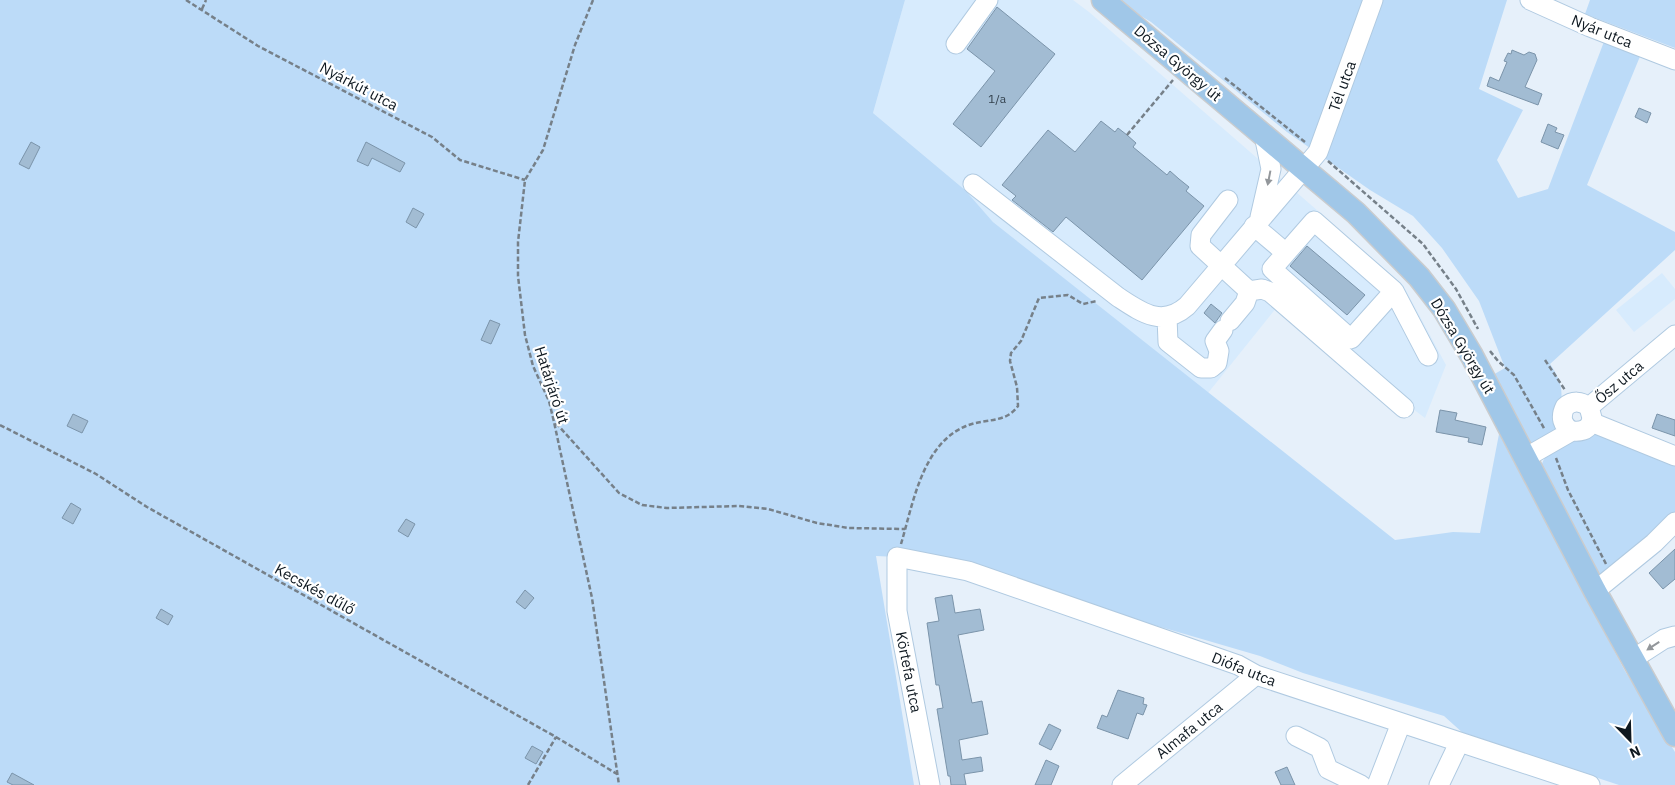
<svg xmlns="http://www.w3.org/2000/svg" width="1675" height="785" font-family="'IBM Plex Sans',sans-serif">
	<style>
		.built { fill: #d7ebfd }
		.green { fill: #bcdbf8 }
		.building { fill: #a2bcd3; stroke: #7b94aa }
		.lines { fill: none; stroke-linecap: round; stroke-linejoin: round }
		.minor-casing { stroke: #b0cae1; stroke-width: 21 }
		.major-casing { stroke: #caccce; stroke-width: 25 }
		.path { stroke: #768089; stroke-width: 2.5; stroke-dasharray: 5 2.5; stroke-linecap: butt }
		.minor { stroke: #fff; stroke-width: 19 }
		.major { stroke: #a0c7e8; stroke-width: 22 }
		.oneway { fill: #93979b }
		.labels { text-anchor: middle; dominant-baseline: central; stroke-width: 4.5; stroke-linejoin: round; paint-order: stroke }
		.number-label { font-size: 12px; fill: #33414d }
		.street-label { font-size: 15px; fill: #0e1820; stroke: #fff }
	</style>
	<rect width="100%" height="100%" fill="#e6f0fa"/>
	<!-- built -->
	<path class="built" d="M905 0H1073L1089 12 1403 285 1446 365 1425 418 1277 307 1208 393 993 222 965 190 873 113Z
		M1662 273 1675 289V299L1634 332 1616 310Z"/>
	<!-- green -->
	<path class="green" d="M0 0H905L873 113 965 190 993 222 1395 540 1453 532 1480 533 1499 434 1625 671 1675 752V785H1619L1464 734 1444 716 1303 673 1260 656 969 571 897 557 876 556 914 785H0Z
		M1114 0H1507L1479 89 1523 110 1497 160 1518 198 1548 189 1605 39 1641 54 1587 185 1675 232V250L1550 364C1568 390 1561 400 1555 430L1533 444 1530 443 1491 376 1505 368 1479 301 1442 248 1413 216 1370 190 1287 132 1151 22Z
		M1590 0H1675V48L1585 14Z
		M1590 433H1600L1675 462V516L1600 580 1541 468C1544 447 1574 441 1590 433Z"/>
	<!-- building -->
	<path class="building" d="M997 7 1055 54 981 147 953 124 995 71 967 49Z
		M1512 50 1524 55 1529 52 1535 54 1537 60 1525 87 1542 94 1538 105 1487 86 1490 77 1499 81 1507 62 1504 61 1508 53 1511 54Z
		M1639 108 1651 113 1647 123 1635 117Z
		M1101 121 1115 132 1118 128 1127 135 1136 143 1133 147 1167 175 1170 171 1179 179 1189 187 1186 191 1204 206 1142 280 1066 217 1053 232 1012 200 1016 196 1002 185 1048 130 1075 152Z
		M1548 124 1557 128 1555 132 1564 135 1558 149 1541 142Z
		M31 142 40 147 29 169 19 164Z
		M366 142 405 163 400 172 372 158 368 166 357 161Z
		M413 208 424 214 416 228 406 222Z
		M1307 246 1365 295 1347 315 1290 266Z
		M1211 304 1222 313 1215 323 1204 313Z
		M490 320 500 324 491 344 481 340Z
		M1440 410 1457 413 1455 420 1486 427 1482 445 1468 442 1469 438 1436 432Z
		M73 414 88 421 82 433 67 426Z
		M1657 414 1675 420V436L1652 428Z
		M71 503 81 509 73 524 62 518Z
		M406 519 415 524 408 537 398 531Z
		M1675 549V579L1663 589 1649 573Z
		M525 590 534 598 525 609 516 602Z
		M952 595 955 613 980 609 984 630 958 635 972 703 982 701 988 734 959 740 962 760 981 757 983 771 964 774 966 785H951L950 776H948L937 709 943 708 939 685H936L927 623 939 621 935 598Z
		M161 609 173 616 168 625 156 618Z
		M1118 690 1144 698 1143 704 1147 705 1143 715 1137 713 1128 739 1097 728 1102 715 1107 717Z
		M1049 724 1061 730 1051 750 1039 744Z
		M532 746 543 752 536 764 525 758Z
		M1046 760 1059 766 1051 785H1035Z
		M1287 767 1295 785H1281L1275 772Z
		M12 773 34 785H13L7 782Z"/>
	<g class="lines">
		<!-- minor casing -->
		<g class="minor-casing">
			<path id="minor" d="M1530 0 1590 27 1675 60
				M956 44 988 0
				M973 184 1118 297C1141 312 1162 328 1187 306L1318 152 1373 0
				M1228 200 1201 235 1200 246 1249 291
				M1260 217 1271 169 1264 135
				M1254 226 1286 253 1272 269 1351 339 1394 291 1314 221 1286 253
				M1249 291 1262 289 1270 292 1404 408
				M1394 291 1428 356
				M1167 317 1168 342 1201 368H1211L1217 363 1219 351 1215 341 1223 330
				M1230 321 1245 303 1249 291
				M1591 422 1675 456
				M1572 431C1562 426 1560 417 1565 407 1573 400 1581 401 1589 407
				M1525 458 1572 431C1582 432 1590 430 1592 418L1589 407 1675 335
				M1595 591 1654 543 1675 522
				M1633 659 1664 639 1675 636
				M1296 736 1320 748 1328 769 1361 785
				M930 785 897 611V557L968 571 1238 665 1256 675 1590 785
				M1122 785 1256 675
				M1377 785 1401 723
				M1439 785 1459 743"/>
		</g>
		<!-- major casing -->
		<g class="major-casing">
			<path id="major" d="M1103 0 1356 213 1419 277 1444 309 1472 356 1595 591 1675 735"/>
		</g>
		<!-- path -->
		<path class="path" d="M186 0 258 46 432 137 460 160 525 180
			M593 0 575 45 543 150 525 180 518 242V276L525 335 533 366 549 401 554 422 592 598 619 785
			M202 9 206 0
			M1225 78 1305 142
			M1127 135 1173 80
			M1328 161 1423 244 1456 289 1478 329
			M1490 351 1498 361 1514 375 1545 430
			M1545 360 1565 390
			M556 423 619 493 642 505 667 508 739 506 768 509 817 523 849 528 905 529
			M0 425 96 474 147 507 556 737 617 774
			M1556 458 1568 490 1606 564
			M901 544C913 504 922 444 966 426 985 418 1005 424 1018 406L1017 387 1010 361 1011 353 1021 341 1039 298 1068 295 1083 304 1097 301
			M528 785 556 737"/>
		<!-- minor -->
		<use href="#minor" class="minor"/>
		<!-- major -->
		<use href="#major" class="major"/>
	</g>
	<!-- one-way arrows -->
	<defs><path id="oneway-solid" d="M-6-.8H1V-3.2L6.5 0L1 3.2V.8H-6Z" transform="scale(1.25)"/></defs>
	<g class="oneway">
		<use href="#oneway-solid" transform="translate(1269 178) rotate(101)"/>
		<use href="#oneway-solid" transform="translate(1653 646) rotate(147)"/>
	</g>
	<g class="labels">
		<!-- number labels -->
		<g class="number-label">
			<text x="997" y="98">1/a</text>
		</g>
		<!-- street labels -->
		<g class="street-label">
			<text transform="translate(1602 31) rotate(22)">Nyár utca</text>
			<text transform="translate(1178 63) rotate(40)">Dózsa György út</text>
			<text transform="translate(359 86) rotate(28)">Nyárkút utca</text>
			<text transform="translate(1342 86) rotate(-70)">Tél utca</text>
			<text transform="translate(1463 346) rotate(59)">Dózsa György út</text>
			<text transform="translate(1619 382) rotate(-40)">Ősz utca</text>
			<text transform="translate(552 385) rotate(72)">Határjáró út</text>
			<text transform="translate(315 589) rotate(29)">Kecskés dűlő</text>
			<text transform="translate(1244 669) rotate(22)">Diófa utca</text>
			<text transform="translate(909 672) rotate(79)">Körtefa utca</text>
			<text transform="translate(1189 730) rotate(-39)">Almafa utca</text>
		</g>
	</g>
	<!-- north arrow -->
	<g transform="translate(1630 740) rotate(157)" stroke="#ffffff" stroke-width="4" paint-order="stroke">
	<path d="M0-4L9 19L0 12L-9 19Z" fill="#0e1820"/>
	<text y="-8" font-size="14" font-weight="bold" text-anchor="middle" fill="#0e1820">N</text>
	</g>
</svg>
